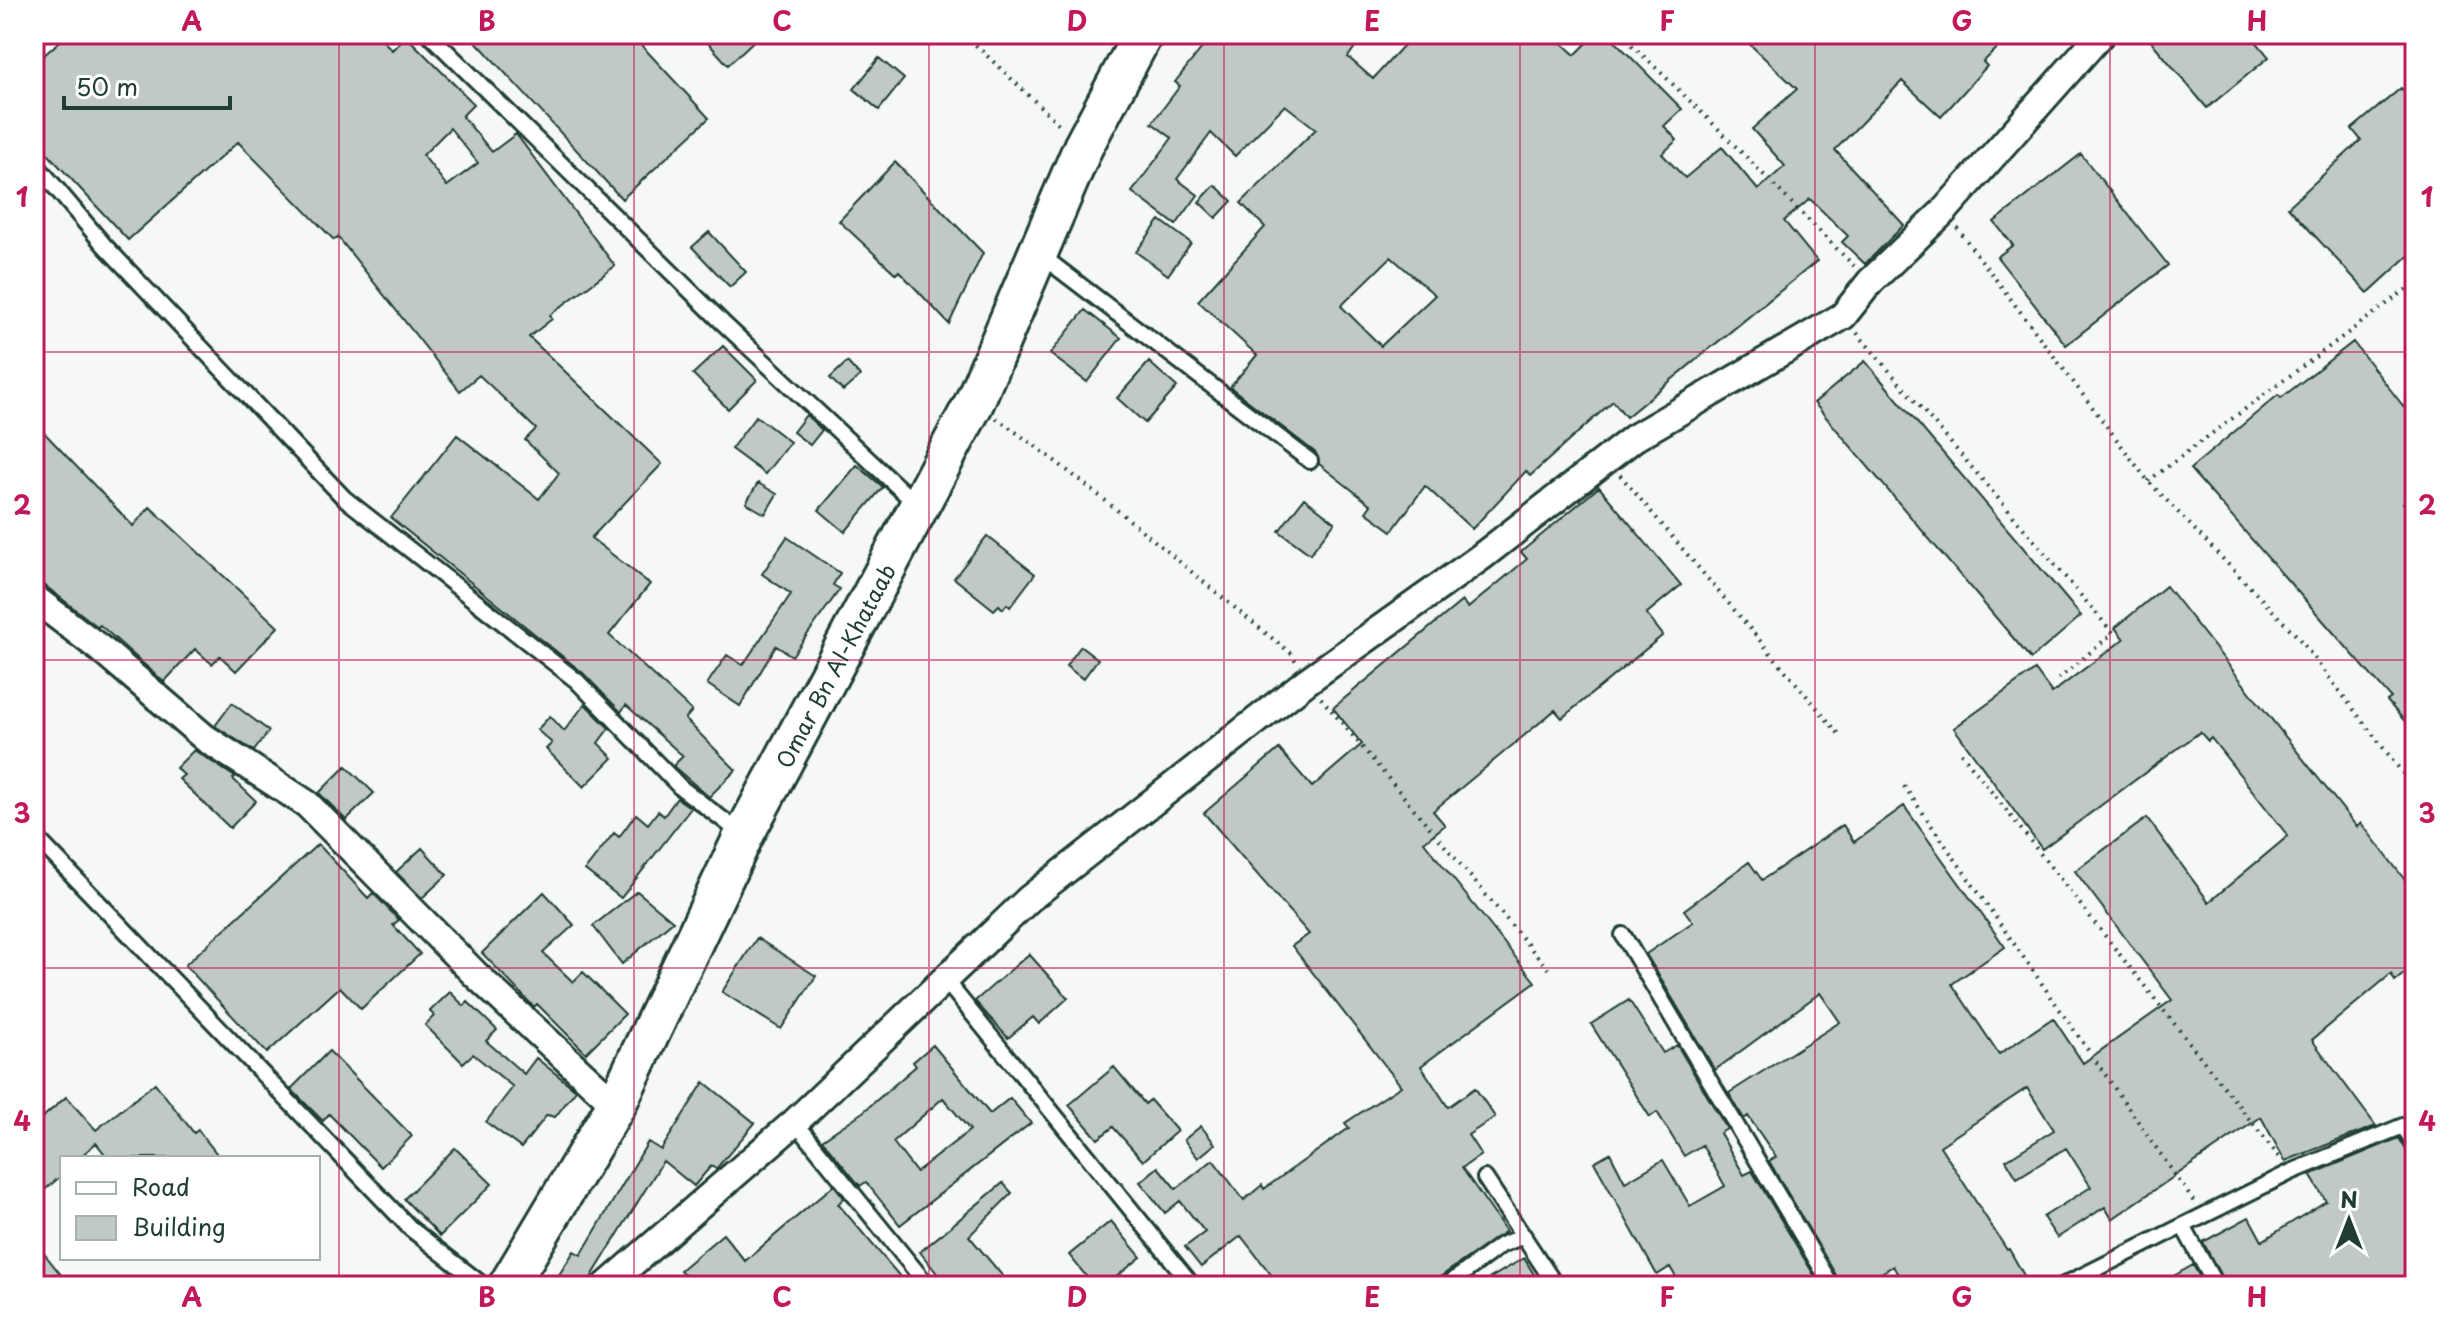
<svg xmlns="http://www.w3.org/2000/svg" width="2449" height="1320" font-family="'Playpen Sans',sans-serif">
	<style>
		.building { fill: #c0c9c6; stroke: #1f3d34; stroke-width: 2; fill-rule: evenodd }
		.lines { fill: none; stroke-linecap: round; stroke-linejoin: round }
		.service-casing { stroke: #1f3d34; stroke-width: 20 }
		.minor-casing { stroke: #1f3d34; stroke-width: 32 }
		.secondary-casing { stroke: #1f3d34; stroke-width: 44 }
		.path { stroke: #1f3d34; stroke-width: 4; stroke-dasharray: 2 6; stroke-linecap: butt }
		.service { stroke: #fff; stroke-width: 14 }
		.minor { stroke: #fff; stroke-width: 26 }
		.secondary { stroke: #fff; stroke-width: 38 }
		.grid { fill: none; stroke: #c2185b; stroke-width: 2; stroke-opacity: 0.55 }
		.labels { text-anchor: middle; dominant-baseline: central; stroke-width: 7; stroke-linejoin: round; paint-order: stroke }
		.street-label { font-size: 22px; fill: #1f3d34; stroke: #fff }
		.neatline { fill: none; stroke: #c2185b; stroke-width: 3 }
		.grid-label { font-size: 26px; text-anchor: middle; font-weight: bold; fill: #c2185b }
	</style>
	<rect width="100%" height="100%" fill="#f6f7f7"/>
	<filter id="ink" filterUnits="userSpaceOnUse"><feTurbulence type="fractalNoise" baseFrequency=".0125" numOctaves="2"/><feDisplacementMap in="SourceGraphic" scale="16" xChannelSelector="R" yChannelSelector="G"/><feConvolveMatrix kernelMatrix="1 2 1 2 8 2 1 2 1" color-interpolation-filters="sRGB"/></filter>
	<g filter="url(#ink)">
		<!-- building -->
		<path class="building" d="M68 34H377L392 50 406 36 474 104 462 116 492 152 516 134 615 266 550 315 552 319 529 337 662 464 591 538 650 584 609 635 692 711 685 719 736 770 709 797 673 766 683 756 626 705 621 712 583 673 391 518 457 435 539 499 559 473 525 440 536 429 479 375 460 391 338 237 334 240 238 142 128 240 34 139V64ZM450 128 478 163 447 186 423 155Z
			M469 34H631L709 118 622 199Z
			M700 34H761L728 65Z
			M1213 34H1364L1348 57 1373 79 1414 34H1552L1575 55 1596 34H1608L1682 109 1664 126 1677 140 1662 154 1685 178 1722 147 1758 190 1785 166 1752 129 1797 89 1739 34H2012L1983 62 1987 66 1941 117 1902 81 1835 150 1904 225 1865 264 1842 242 1848 236 1810 199 1784 221 1817 261 1626 417 1613 401 1530 476 1526 471 1472 529 1425 486 1392 531 1366 512 1371 505 1319 464 1316 453 1230 387 1257 355 1198 301 1265 227 1241 203 1316 129 1285 105 1235 156 1211 133 1177 179 1198 195 1176 225 1132 192 1172 138 1152 123 1180 86 1175 82ZM1391 257 1435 295 1381 346 1341 306Z
			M2145 34H2250L2269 57 2207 108Z
			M879 58 904 79 879 110 854 89Z
			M2401 88 2415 105V250L2368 293 2288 207 2361 140 2352 129Z
			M2081 154 2168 265 2066 345 1997 257 2013 245 1994 222Z
			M895 162 983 253 949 324 899 271 896 274 839 221Z
			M1215 185 1232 201 1216 218 1199 202Z
			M1160 220 1191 243 1168 275 1136 252Z
			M709 232 746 272 730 287 692 247Z
			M1085 310 1121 338 1087 382 1050 354Z
			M2353 342 2415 421V493L2403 503 2415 516V733L2387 701 2391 698 2190 469 2278 395 2281 398Z
			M723 346 757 380 728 409 693 374Z
			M1865 361 2081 616 2031 659 1814 403Z
			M847 362 860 376 843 391 830 378Z
			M1149 362 1177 387 1145 423 1117 398Z
			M806 415 822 430 810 445 793 432Z
			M756 416 790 442 765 474 731 449Z
			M34 422 133 526 150 507 278 627 236 671 220 656 212 664 195 649 164 682 100 625 98 627 44 585 34 582Z
			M857 465 883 487 845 532 819 510Z
			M758 483 777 494 765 514 746 503Z
			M1599 487 1681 585 1646 614 1663 635 1562 718 1555 710 1433 811 1445 825 1424 842 1535 982 1421 1066 1448 1107 1475 1088 1495 1117 1468 1135 1481 1155 1462 1168 1506 1231 1427 1286H1280L1241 1236 1201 1267 1185 1247 1205 1232 1180 1201 1165 1213 1140 1182 1158 1167 1176 1189 1213 1160 1244 1200 1262 1185 1264 1189 1349 1128 1345 1123 1401 1086 1292 946 1309 934 1204 813 1279 749 1312 787 1362 744 1333 708 1462 601 1468 608 1527 559 1521 552Z
			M1304 498 1335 522 1310 554 1279 531Z
			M987 536 1035 574 1010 607 1007 604 1003 609 999 605 994 610 954 578Z
			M787 537 840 573 833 585 840 589 792 656 776 646 740 706 707 684 727 655 743 665 791 594 762 574Z
			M2166 586 2357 827 2361 823 2415 893V965L2395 981 2391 974 2312 1040 2376 1126 2285 1161 2261 1117 2112 1219 2105 1207 2057 1238 2043 1217 2091 1187 2066 1148 2017 1178 2006 1160 2054 1130 2027 1088 1940 1146 2007 1250 2009 1249 2030 1286H1905L1893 1266 1859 1286H1842L1769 1161 1776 1157 1748 1116 1744 1119 1729 1093 1840 1022 1820 993 1715 1070 1646 954 1693 922 1684 910 1749 862 1762 880 1843 825 1854 842 1904 806 2005 947 1952 984 1999 1054 2053 1018 2083 1063 2172 1000 2075 871 2147 818 2209 902 2288 836 2211 738 2208 741 2200 732 2042 849 1954 728 2035 670 2052 693 2124 639 2115 628Z
			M1081 646 1098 659 1083 679 1066 666Z
			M232 703 269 731 254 751 215 726Z
			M585 704 609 728 598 743 613 758 584 787 546 749 552 743 537 730 550 716 564 731Z
			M194 750 235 777 233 779 256 801 230 828 179 779 184 775 176 768Z
			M346 766 374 793 346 820 319 793Z
			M677 798 691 808 621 898 585 870 614 833 619 837 636 814 648 824 658 811 664 816Z
			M318 844 368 898 373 893 399 920 393 925 420 954 361 1009 340 987 267 1053 185 965Z
			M422 848 447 875 422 898 396 872Z
			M637 891 673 921 622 964 593 926Z
			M544 892 574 925 543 953 573 982 583 972 625 1014 586 1053 537 1004 534 1007 482 953Z
			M757 938 816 976 781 1029 722 992Z
			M1029 954 1068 998 1039 1024 1033 1017 1008 1038 975 1001Z
			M450 992 464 1006 468 1002 497 1030 486 1041 524 1074 536 1058 576 1090 555 1117 547 1115 521 1148 486 1122 513 1087 473 1054 463 1063 425 1025 434 1016 430 1011Z
			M1629 1000 1663 1053 1677 1045 1727 1129 1720 1133 1744 1175 1752 1171 1817 1280 1806 1286H1681L1670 1267 1657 1275 1594 1162 1610 1153 1625 1182 1663 1160 1690 1206 1725 1186 1702 1145 1684 1156 1657 1112 1650 1117 1591 1024Z
			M933 1045 990 1114 1010 1098 1031 1123 900 1225 866 1182 860 1186 822 1140 863 1112 916 1066 913 1062ZM943 1098 970 1130 916 1172 893 1142Z
			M329 1051 412 1136 381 1167 329 1114 323 1121 291 1089Z
			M1114 1067 1145 1104 1150 1100 1177 1131 1143 1161 1113 1127 1098 1139 1069 1105Z
			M704 1082 755 1123 716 1169 711 1166 694 1186 663 1161 586 1286H552L574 1251 581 1255 648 1142 661 1150Z
			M155 1083 194 1133 198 1130 220 1158H108L96 1143 79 1158H62V1175L34 1199V1125L66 1097 96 1130Z
			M1201 1126 1215 1144 1198 1158 1184 1140Z
			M2399 1138 2415 1165V1281L2407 1286H2226L2203 1242 2249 1217 2262 1241 2326 1201 2310 1175Z
			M455 1148 492 1184 440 1236 404 1199Z
			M1003 1183 1012 1193 969 1236 1011 1286H947L920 1252Z
			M834 1185 844 1198 838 1204 908 1286H694L680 1270 723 1234 745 1261Z
			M1111 1221 1141 1257 1105 1286H1094L1069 1255Z
			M34 1241 70 1286H34Z
			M1524 1258 1541 1286H1477Z
			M2193 1265 2205 1286H2156Z"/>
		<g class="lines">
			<!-- service casing -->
			<g class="service-casing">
				<path id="service" d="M429 34 723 323 917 505
					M34 162 104 245 344 498 577 681 680 787 742 834
					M1038 253 1310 461
					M34 835 411 1229 484 1286
					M1623 935 1832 1286
					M945 980 1193 1286
					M795 1122 928 1286
					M1485 1178 1556 1286
					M2184 1228 2216 1286
					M1446 1286 1501 1245 1524 1236
					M2062 1286 2291 1172 2403 1126 2415 1144"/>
			</g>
			<!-- minor casing -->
			<g class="minor-casing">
				<path id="minor" d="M34 598 107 654 205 738 307 804 477 976 616 1105
					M606 1286 795 1122 1029 899 1307 681 1481 557 1634 438 1843 316 1870 282 1944 211 2101 34"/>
			</g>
			<!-- secondary casing -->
			<g class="secondary-casing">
				<g id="secondary">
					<path id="s1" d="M508 1286 616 1105 744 835 974 403 1083 147 1143 34"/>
				</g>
			</g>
			<!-- path -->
			<path class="path" d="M964 34 1061 126
				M1620 34C1701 109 1776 188 1854 266
				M1957 228 2148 481 2297 636 2415 789
				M1857 333 2113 633 2056 681
				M996 418C1100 490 1193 576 1292 654L1296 662
				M1620 475 1839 734
				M2148 481 2415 283
				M1321 698 1548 969
				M1961 753 2280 1158
				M1904 786 2194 1202"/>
			<!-- service -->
			<use href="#service" class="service"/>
			<!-- minor -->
			<use href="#minor" class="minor"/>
			<!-- secondary -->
			<use href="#secondary" class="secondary"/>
		</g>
	</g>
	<!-- grid -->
	<path class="grid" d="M339 34V1286M634 34V1286M929 34V1286M1224 34V1286M1520 34V1286M1815 34V1286M2110 34V1286M34 352H2415M34 660H2415M34 968H2415"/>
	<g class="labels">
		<!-- street labels -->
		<g class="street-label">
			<text stroke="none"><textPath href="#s1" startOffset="702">Omar Bn Al-Khataab</textPath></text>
		</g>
	</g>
	<!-- margin -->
	<rect width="2449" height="1320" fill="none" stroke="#fff" stroke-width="88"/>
	<!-- legend -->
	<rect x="60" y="1156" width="260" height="104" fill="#ffffff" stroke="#a5b1ae" stroke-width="2"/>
	<rect x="76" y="1182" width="40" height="12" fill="#ffffff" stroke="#a5b1ae" stroke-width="2"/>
	<text x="132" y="1196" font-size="24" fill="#1f3d34">Road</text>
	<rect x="76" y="1216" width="40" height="24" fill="#c0c9c6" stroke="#a5b1ae" stroke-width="2"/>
	<text x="132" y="1236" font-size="24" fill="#1f3d34">Building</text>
	<!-- north arrow -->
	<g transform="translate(2349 1220)" stroke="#ffffff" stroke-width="6" paint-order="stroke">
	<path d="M0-6L14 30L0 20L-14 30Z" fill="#1f3d34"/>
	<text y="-12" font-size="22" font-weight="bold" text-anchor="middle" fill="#1f3d34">N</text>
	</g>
	<!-- scale -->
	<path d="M64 96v12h166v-12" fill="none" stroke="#1f3d34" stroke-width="4"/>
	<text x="76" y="96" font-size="24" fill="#1f3d34" stroke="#ffffff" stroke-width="6" paint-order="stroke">50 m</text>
	<rect x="44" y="44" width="2361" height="1232" class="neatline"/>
	<g class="grid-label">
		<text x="192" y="31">A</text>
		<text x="487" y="31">B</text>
		<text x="782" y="31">C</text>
		<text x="1077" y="31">D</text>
		<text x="1372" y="31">E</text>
		<text x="1667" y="31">F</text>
		<text x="1962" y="31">G</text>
		<text x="2257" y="31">H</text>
		<text x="22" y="207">1</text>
		<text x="2427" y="207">1</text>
		<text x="22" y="515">2</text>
		<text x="2427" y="515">2</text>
		<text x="22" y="823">3</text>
		<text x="2427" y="823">3</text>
		<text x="22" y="1131">4</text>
		<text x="2427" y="1131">4</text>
		<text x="192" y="1307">A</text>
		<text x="487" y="1307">B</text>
		<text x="782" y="1307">C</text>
		<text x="1077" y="1307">D</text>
		<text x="1372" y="1307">E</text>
		<text x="1667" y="1307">F</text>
		<text x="1962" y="1307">G</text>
		<text x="2257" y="1307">H</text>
	</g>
</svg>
